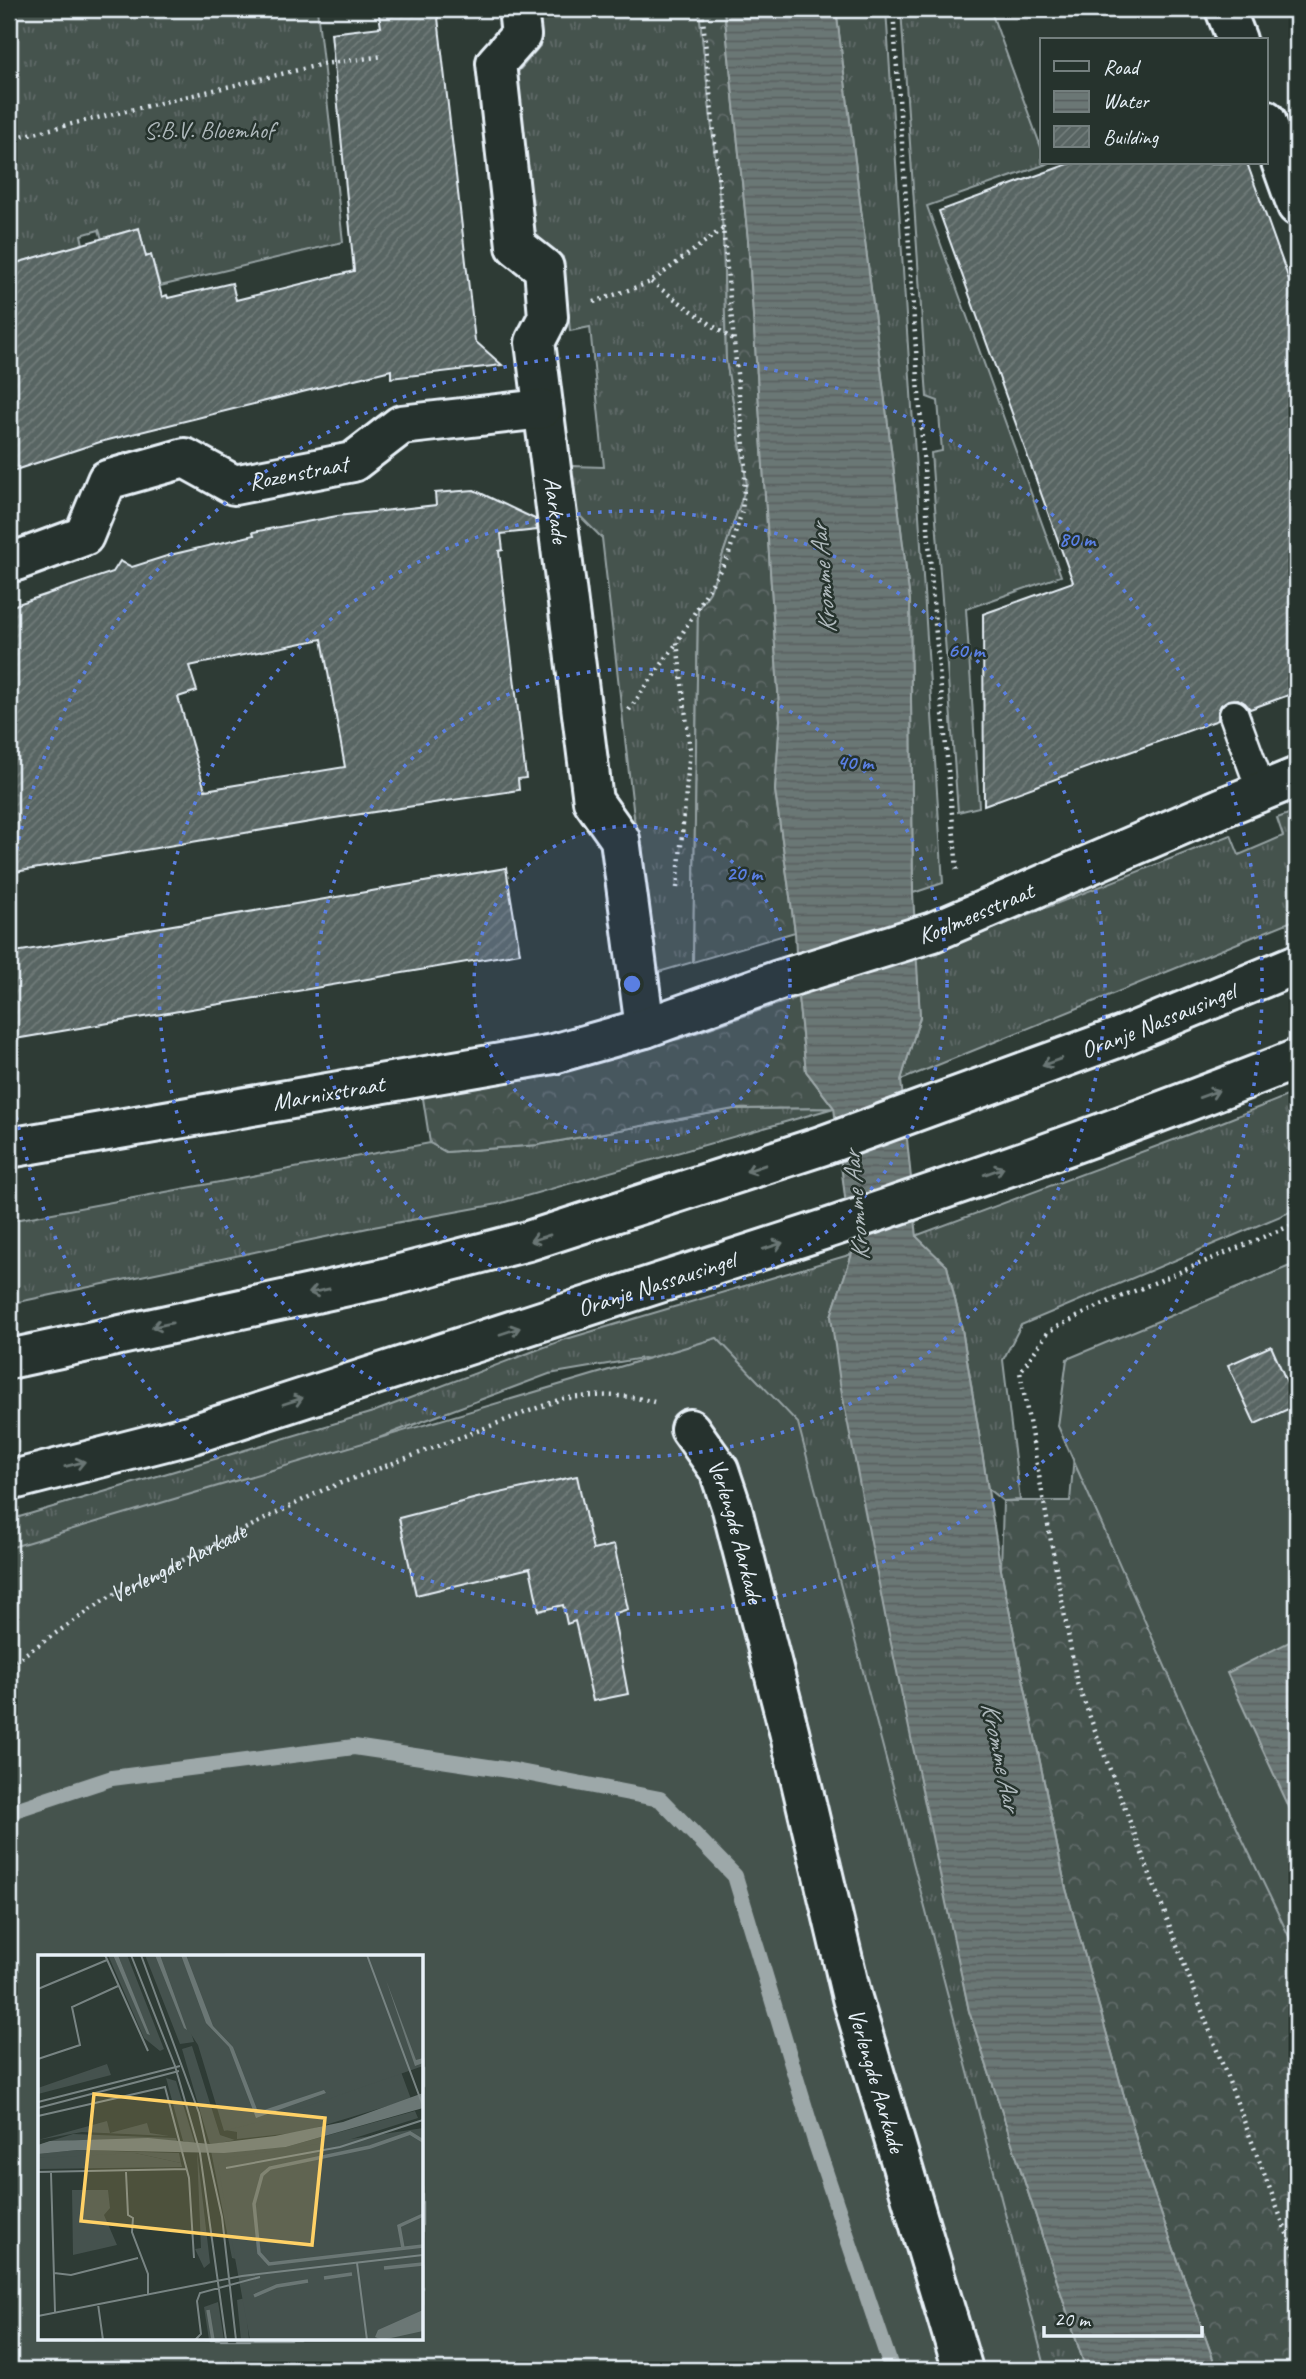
<svg xmlns="http://www.w3.org/2000/svg" width="1306" height="2379" font-family="Caveat,sans-serif">
	<style>
		.grass { fill: url(#grass-tufts); stroke: #96a2a3; stroke-width: 2 }
		.forest { fill: url(#forest-crowns); stroke: #96a2a3; stroke-width: 2 }
		.pitch { fill: #45524e; stroke: #96a2a3; stroke-width: 2; fill-rule: evenodd }
		.water { fill: url(#water-rules); stroke: #9da8a9; stroke-width: 2 }
		.lines { fill: none; stroke-linecap: round; stroke-linejoin: round }
		.stream { stroke: #9da8a9; stroke-width: 16 }
		.building { fill: url(#building-hatch); stroke: #e8f1f8; stroke-width: 2; fill-rule: evenodd }
		.service-casing { stroke: #e8f1f8; stroke-width: 33 }
		.minor-casing { stroke: #e8f1f8; stroke-width: 44 }
		.secondary-casing { stroke: #e8f1f8; stroke-width: 44 }
		.path { stroke: #e8f1f8; stroke-width: 4.5; stroke-dasharray: 2 5; stroke-linecap: butt }
		.service { stroke: #26332d; stroke-width: 28 }
		.minor { stroke: #26332d; stroke-width: 38 }
		.secondary { stroke: #26332d; stroke-width: 38 }
		.oneway { stroke: #6a7674 }
		.ring { fill: none; stroke: #5a7fe2; stroke-width: 3.5; stroke-dasharray: 3.5 7 }
		.labels { text-anchor: middle; dominant-baseline: central; stroke-width: 5; stroke-linejoin: round; paint-order: stroke }
		.park-label { font-size: 24px; fill: #afb9bc; stroke: #26332d }
		.street-label { font-size: 24px; fill: #e8f1f8; stroke: #26332d }
		.water-label { font-size: 26px; font-style: italic; fill: #b0babd; stroke: #26332d }
		.inset-river { fill: none; stroke: #6b7775; stroke-width: 3.5 }
		.inset-road { fill: none; stroke: #788483; stroke-width: 2 }
		.view { fill: #ffd166; fill-opacity: 0.15; stroke: #ffd166; stroke-width: 3.5 }
		.inset-edge { fill: none; stroke: #e8f1f8; stroke-width: 3.5 }
		.centre { fill: #5a7fe2; stroke: #26332d; stroke-width: 3.5 }
		.ring-label { font-size: 21px; text-anchor: middle; font-weight: bold; fill: #5a7fe2; stroke: #26332d; stroke-width: 5; stroke-linejoin: round; paint-order: stroke }
	</style>
	<defs>
		<pattern id="grass-tufts" width="24" height="20" patternUnits="userSpaceOnUse" patternTransform="scale(1.75)"><rect width="24" height="20" fill="#45524e"/><path d="M3 7l-1-3M5 7V3M7 7l1-3M15 17l-1-3M17 17v-4M19 17l1-3" fill="none" stroke="#606b68"/></pattern>
		<pattern id="forest-crowns" width="20" height="18" patternUnits="userSpaceOnUse" patternTransform="scale(1.75)"><rect width="20" height="18" fill="#45524e"/><path d="M2 6a3 3 0 1 1 6 0M12 15a3 3 0 1 1 6 0" fill="none" stroke="#606b68"/></pattern>
		<pattern id="water-rules" width="6" height="5" patternUnits="userSpaceOnUse" patternTransform="scale(1.75)"><rect width="6" height="5" fill="#6b7775"/><path d="M0 2.5h6" fill="none" stroke="#586060"/></pattern>
		<pattern id="building-hatch" width="6" height="6" patternUnits="userSpaceOnUse" patternTransform="scale(1.75)"><rect width="6" height="6" fill="#596563"/><path d="M-1 1l2-2M0 6l6-6M5 7l2-2" fill="none" stroke="#717c7a"/></pattern>
	</defs>
	<rect width="100%" height="100%" fill="#2e3b35"/>
	<filter id="ink" filterUnits="userSpaceOnUse"><feTurbulence type="fractalNoise" baseFrequency=".0143" numOctaves="2"/><feDisplacementMap in="SourceGraphic" scale="14" xChannelSelector="R" yChannelSelector="G"/><feConvolveMatrix kernelMatrix="1 2 1 2 8 2 1 2 1" color-interpolation-filters="sRGB"/></filter>
	<g filter="url(#ink)">
		<!-- grass -->
		<path class="grass" d="M9 9H317L343 242 160 286 151 256 146 257 138 228 102 239 99 230 81 235 83 244 9 265Z
			M536 9H699L723 229 726 360 747 484 710 592 698 609 693 962 652 974 602 538 573 509 572 466 604 467 590 327 570 331 563 257 531 232 517 73 540 46Z
			M836 9H886L943 883 913 893 910 601Z
			M901 9H990L1042 150V163L1047 164 927 206 1061 576 966 609 979 807 958 812 931 453 942 451 938 401 927 397Z
			M1297 811V919L901 1080 920 1017 916 959 1231 835 1239 855 1283 836 1277 818Z
			M1297 1092V1209L1021 1325 1003 1360 1020 1500 1003 1501 988 1489 962 1329 947 1266 907 1239 1222 1122Z
			M834 1108 498 1204 368 1228 9 1304V1221L430 1143 446 1152 538 1145 734 1109Z
			M852 1254 831 1316 969 2011 1086 2370H988L669 1362 643 1358 549 1374 394 1432 243 1492 9 1624V1520L373 1412 563 1340Z"/>
		<!-- forest -->
		<path class="forest" d="M699 9H724L748 240 780 720 775 790 795 932 693 962 698 609 710 592 747 484 726 360 723 229Z
			M798 997 806 1071 834 1108 734 1109 538 1145 446 1152 430 1143 422 1092 679 1039Z
			M1081 1376 1297 1824V2370H1217L1142 2160 1065 1885 1001 1570 1003 1501H1070Z"/>
		<!-- pitch -->
		<path class="pitch" d="M1297 1263V1953L1237 1828 1058 1426 1067 1359Z
			M717 1338 798 1423 1046 2370H9V1548ZM40 1957H422V2339H40Z"/>
		<!-- water -->
		<path class="water" d="M724 9H836L910 601 913 893 920 1017 901 1080 917 1237 947 1266 962 1329 1001 1570 1065 1885 1142 2160 1217 2370H1086L969 2011 886 1620 840 1383 831 1316 852 1254 834 1108 806 1071 798 997 795 932 775 790 780 720 748 240Z
			M1297 1638V1684L1292 1687 1297 1700V1824L1227 1673Z"/>
		<g class="lines">
			<!-- stream -->
			<path class="stream" d="M9 1812 112 1778 354 1747 515 1771 660 1799 735 1876 815 2141 892 2370"/>
		</g>
		<!-- building -->
		<path class="building" d="M378 9H437L475 341 502 365 391 378V370L100 442 9 472V265L139 228 146 257 151 255 162 297 167 295 168 298 232 283 236 300 354 271 331 33 381 27Z
			M1071 163H1247L1297 302V692L1250 709 1245 703 1238 699 1228 700 1221 705 1218 711V720L984 805 983 614 1073 582 939 211Z
			M474 490 535 519 537 530 501 534 503 550 499 551 526 778 518 779 519 790 328 819 9 873V607L113 572 120 561 132 567 170 555 254 535 253 532 337 516 436 505 435 493ZM322 639 345 767 205 790 178 697 197 691 189 666Z
			M506 868 520 953 9 1040V953Z
			M1271 1346 1297 1405 1255 1424 1228 1365Z
			M577 1476 593 1550 614 1545 628 1609 613 1614 628 1694 593 1701 575 1621 567 1624 563 1605 539 1611 530 1568 416 1595 399 1518 477 1498Z"/>
		<g class="lines">
			<!-- service casing -->
			<g class="service-casing">
				<path id="service" d="M1234 715 1262 792"/>
			</g>
			<!-- minor casing -->
			<g class="minor-casing">
				<g id="minor">
					<path id="s2" d="M518 9 521 35 496 63 516 246 544 268 548 317 535 342 593 801 620 839 645 1028"/>
					<path d="M1225 9 1237 40"/>
					<path d="M1266 120 1297 206"/>
					<path id="s3" d="M9 558 16 561 84 536 107 480 185 458 234 485 353 462 401 425 542 409"/>
					<path id="s4" d="M9 1148 553 1054 645 1028 779 980 933 932 1228 805 1297 777"/>
					<path id="s5" d="M690 1429 719 1470 732 1509 789 1731 852 1998 963 2370"/>
				</g>
			</g>
			<!-- secondary casing -->
			<g class="secondary-casing">
				<g id="secondary">
					<path id="s6" d="M9 1359 385 1278 528 1241 821 1146 1120 1037 1297 964"/>
					<path id="s7" d="M9 1481 193 1434 832 1227C988 1175 1144 1120 1297 1059"/>
				</g>
			</g>
			<!-- path -->
			<g class="path">
				<path d="M893 9 933 601 957 870"/>
				<path d="M9 139 323 64 384 56"/>
				<path d="M651 282 733 340"/>
				<path d="M594 302 651 282 722 229"/>
				<path d="M629 710 677 643"/>
				<path d="M677 888 690 750 677 642 728 557 742 511 746 467 702 9"/>
				<path d="M1297 1223 1101 1305 1049 1331 1020 1372 1077 1683 1297 2260"/>
				<path id="s1" d="M9 1665 109 1597 323 1490 561 1399C594 1395 622 1393 654 1402"/>
			</g>
			<!-- service -->
			<use href="#service" class="service"/>
			<!-- minor -->
			<use href="#minor" class="minor"/>
			<!-- secondary -->
			<use href="#secondary" class="secondary"/>
		</g>
		<!-- one-way arrows -->
		<defs><path id="oneway-shaft" d="M-6 0H5M1.5-3L5.5 0L1.5 3" fill="none" stroke-width="1.6" stroke-linecap="round" stroke-linejoin="round" transform="scale(1.75)"/></defs>
		<g class="oneway">
			<use href="#oneway-shaft" transform="translate(1052 1062) rotate(160)"/>
			<use href="#oneway-shaft" transform="translate(1209 1094) rotate(-20)"/>
			<use href="#oneway-shaft" transform="translate(756 1168) rotate(161)"/>
			<use href="#oneway-shaft" transform="translate(994 1171) rotate(-20)"/>
			<use href="#oneway-shaft" transform="translate(540 1238) rotate(163)"/>
			<use href="#oneway-shaft" transform="translate(773 1246) rotate(-18)"/>
			<use href="#oneway-shaft" transform="translate(319 1291) rotate(168)"/>
			<use href="#oneway-shaft" transform="translate(162 1325) rotate(168)"/>
			<use href="#oneway-shaft" transform="translate(510 1331) rotate(-18)"/>
			<use href="#oneway-shaft" transform="translate(293 1401) rotate(-18)"/>
			<use href="#oneway-shaft" transform="translate(75 1464) rotate(-14)"/>
		</g>
	</g>
	<!-- distance rings -->
	<circle cx="632" cy="984" r="158" fill="#5a7fe2" fill-opacity=".12"/>
	<g class="ring">
		<circle cx="632" cy="984" r="158"/>
		<circle cx="632" cy="984" r="315"/>
		<circle cx="632" cy="984" r="473"/>
		<path d="M9 891A630 630 0 1 1 9 1077"/>
	</g>
	<g class="labels">
		<!-- park labels -->
		<g class="park-label">
			<text x="209" y="130">S.B.V. Bloemhof</text>
		</g>
		<!-- street labels -->
		<g class="street-label">
			<text stroke="none"><textPath href="#s3" startOffset="343">Rozenstraat</textPath></text>
			<text stroke="none"><textPath href="#s2" startOffset="530">Aarkade</textPath></text>
			<text stroke="none"><textPath href="#s4" startOffset="998">Koolmeesstraat</textPath></text>
			<text stroke="none"><textPath href="#s6" startOffset="1200">Oranje Nassausingel</textPath></text>
			<text stroke="none"><textPath href="#s4" startOffset="324">Marnixstraat</textPath></text>
			<text stroke="none"><textPath href="#s7" startOffset="677">Oranje Nassausingel</textPath></text>
			<text stroke="none"><textPath href="#s5" startOffset="114">Verlengde Aarkade</textPath></text>
			<text stroke="none"><textPath href="#s1" startOffset="198">Verlengde Aarkade</textPath></text>
			<text stroke="none"><textPath href="#s5" startOffset="681">Verlengde Aarkade</textPath></text>
		</g>
		<!-- water labels -->
		<g class="water-label">
			<text transform="translate(823 579) rotate(-95)">Kromme Aar</text>
			<text transform="translate(856 1206) rotate(-95)">Kromme Aar</text>
			<text transform="translate(1001 1756) rotate(78)">Kromme Aar</text>
		</g>
	</g>
	<!-- overview -->
	<g transform="translate(38 1955)">
		<rect width="385" height="385" fill="#2e3b35"/>
		<path d="M70 0H75L111 80 80 0H89L126 94 122 96 106 83ZM107 0H128L156 87 142 89ZM154 91 182 180 197 185 172 190 144 94ZM69 109 73 120 0 139V133ZM128 123 138 126 157 189 145 186ZM377 156 380 163 285 193 182 215 198 304 194 303 173 196 248 192ZM69 166 72 178 109 168 112 178 131 181 44 177 0 185ZM35 179 138 183 139 186 37 185 0 190ZM159 196 172 308 166 313 157 294 163 293ZM36 198H97L143 208 144 212 0 214V203ZM34 235H70L72 253 66 260 79 290 35 300ZM207 343 211 385H203L199 345Z" fill="#45524e"/>
		<path d="M320 0 373 144 264 177 199 184V177L187 175ZM39 195 141 198 143 208 97 198 0 203V199ZM180 347 186 385H171L166 352Z" fill="#45524e"/>
		<path d="M119 0H385V111L233 164 186 176 160 90 147 70ZM385 173V385H212L180 210 189 203Z" fill="#45524e"/>
		<path d="M75 0H80L112 80 109 79ZM117 0H122L149 75 146 73ZM143 0H148L175 71 195 92 220 157 286 135 288 138 218 163 191 92 168 68ZM348 25 378 105 385 103V108L377 111ZM385 138V153L248 192 186 198 39 195 0 199V190L12 186 110 183 172 189 237 181 305 167ZM385 355V376L344 385 337 382 340 375Z" fill="#6b7775"/>
		<path class="inset-river" d="M385 186 372 178 332 192 232 213 224 220 216 249 221 298 231 309 385 291M365 293 361 271 385 260M346 313 385 309M286 323 314 319M216 341 239 331 270 326M170 355 175 385"/>
		<path class="inset-road" d="M67 0 110 96M93 0 137 111 162 198 188 385M103 0 161 158 184 262 198 385M329 0 385 151M0 34 69 5M0 104 42 90 34 52 80 31M0 147 142 111M0 153 141 116M0 161 127 132 151 223 156 303M188 213 302 192 385 165M0 217 149 214M88 217 90 260 95 263 94 277 110 319V340M13 218 17 357M319 308 329 385M16 318 33 320 100 303M60 349 65 385M0 361 204 321 385 300M157 385 163 379 159 346 162 338 222 322"/>
		<path class="view" d="M56 139 287 163 274 290 43 266Z"/>
		<rect width="385" height="385" class="inset-edge"/>
	</g>
	<circle cx="632" cy="984" r="10" class="centre"/>
	<g class="ring-label">
		<text x="1077" y="546">80 m</text>
		<text x="966" y="657">60 m</text>
		<text x="855" y="769">40 m</text>
		<text x="744" y="880">20 m</text>
	</g>
	<!-- margin -->
	<rect width="1306" height="2379" fill="none" stroke="#26332d" stroke-width="35"/>
	<rect x="18" y="18" width="1271" height="2344" fill="none" stroke="#e8f1f8" stroke-width="2.5" filter="url(#ink)"/>
	<!-- legend -->
	<rect x="1040" y="38" width="228" height="126" fill="#26332d" stroke="#747f7e" stroke-width="2"/>
	<rect x="1054" y="61" width="35" height="10" fill="#26332d" stroke="#747f7e" stroke-width="2"/>
	<text x="1103" y="74" font-size="21" fill="#e8f1f8">Road</text>
	<rect x="1054" y="91" width="35" height="21" fill="url(#water-rules)" stroke="#747f7e" stroke-width="2"/>
	<text x="1103" y="108" font-size="21" fill="#e8f1f8">Water</text>
	<rect x="1054" y="126" width="35" height="21" fill="url(#building-hatch)" stroke="#747f7e" stroke-width="2"/>
	<text x="1103" y="144" font-size="21" fill="#e8f1f8">Building</text>
	<!-- scale -->
	<path d="M1044 2326v10h158v-10" fill="none" stroke="#e8f1f8" stroke-width="3.5"/>
	<text x="1054" y="2326" font-size="21" fill="#e8f1f8" stroke="#26332d" stroke-width="5" paint-order="stroke">20 m</text>
</svg>
